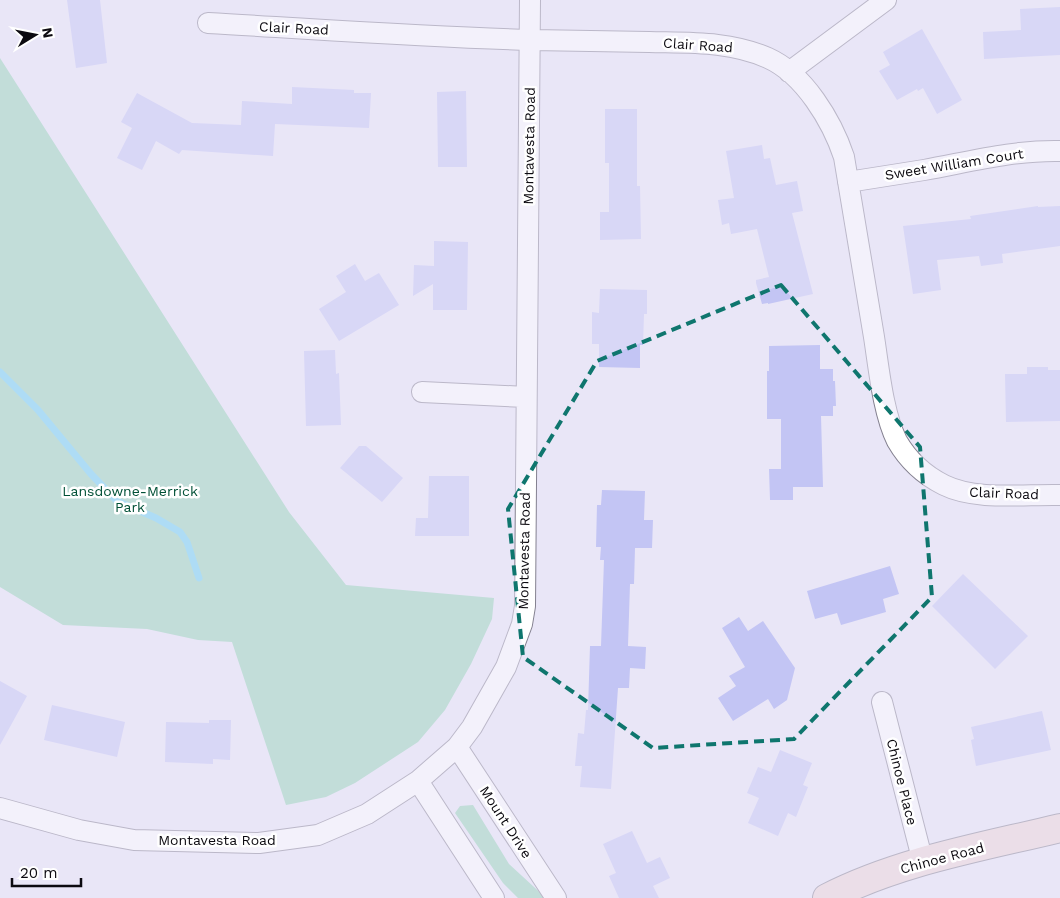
<svg xmlns="http://www.w3.org/2000/svg" width="1060" height="898" font-family="'Work Sans',sans-serif">
	<style>
		.green { fill: #92d3b4 }
		.lines { fill: none; stroke-linecap: round; stroke-linejoin: round }
		.stream { stroke: #67d1f2; stroke-width: 7 }
		.building { fill: #c3c5f4 }
		.street-casing { stroke: #848190; stroke-width: 22 }
		.secondary-casing { stroke: #848190; stroke-width: 30 }
		.street { stroke: #fff; stroke-width: 20 }
		.secondary { stroke: #edd6d4; stroke-width: 28 }
		.marked { fill: none; stroke: #0f766e; stroke-width: 4; stroke-dasharray: 10 6; stroke-linejoin: round }
		.labels { text-anchor: middle; dominant-baseline: central; stroke-width: 5; stroke-linejoin: round; paint-order: stroke }
		.street-label { font-size: 14px; fill: #0c0a10; stroke: #fff }
		.park-label { font-size: 14px; fill: #005036; stroke: #fff }
	</style>
	<rect width="100%" height="100%" fill="#e9e6f7"/>
	<!-- green -->
	<path class="green" d="M0 58 289 512 346 585 494 598 492 619 471 664 445 710 418 742 355 783 326 797 286 805 232 642 198 640 147 629 63 625 0 587Z
		M473 805 509 864 546 898H518L503 883 455 813 460 806Z"/>
	<g class="lines">
		<!-- stream -->
		<path class="stream" d="M0 372 38 410 91 474 117 501 156 518 180 532 187 542 199 578"/>
	</g>
	<!-- building -->
	<path class="building" d="M67 0H100L107 63 76 68Z
		M1060 7V55L984 59 983 32 1021 30 1020 9Z
		M922 29 962 100 937 114 923 88 918 91 917 89 897 100 879 71 890 65 883 52Z
		M292 87 354 90V93H371L369 128 275 124 273 156 182 150 179 154 156 141 142 170 117 158 132 128 121 122 137 93 192 123 241 125 242 101 292 104Z
		M466 91 467 167H438L437 92Z
		M605 109H637V186H640L641 239 600 240V212H609V163H605Z
		M762 145 764 159 770 158 776 185 797 181 803 211 792 213 813 294 768 304V303L762 304 756 283V280L769 277 757 229 731 234 729 223 722 225 718 200 734 198 726 151Z
		M1038 206V207L1060 206V246L1002 254 1003 263 981 266 979 256 937 260 941 290 913 294 903 226 971 219 970 216Z
		M434 241 468 242 467 310H433V284L413 296 414 265 434 266Z
		M355 264 365 281 379 273 399 305 339 341 319 309 346 292 336 276Z
		M600 289 647 290V314H644L643 345H640V368L599 367V344H592V312L599 313Z
		M820 345V369H833V381H835L836 406H833V416H821L823 487H793V500H770L769 469H781V419H767V371H769V346Z
		M335 350 336 374 339 373 341 425 306 426 304 351Z
		M1027 367H1048V370H1060V421L1006 422 1005 374H1027Z
		M359 446H366L403 478 382 502 340 468Z
		M429 476H469V536H415L416 518H428Z
		M602 490 645 491 644 520H653L652 548H635L634 584H630L628 646 646 647 645 669 630 668 629 688H618L611 789 580 787 582 766H575L578 733 584 734 586 710H588L590 646H601L604 560H600L601 547H596L597 505H601Z
		M890 566 899 594 883 599 886 612 841 625 837 613 815 619 807 591Z
		M963 574 1028 636 995 669 932 606Z
		M739 617 748 631 763 621 795 668 787 700 774 709 768 699 733 721 718 698 736 686 729 676 745 667 722 628Z
		M0 681 27 696 0 745Z
		M52 705 125 722 117 757 44 740Z
		M1042 711 1051 750 976 766 971 740 974 739 971 727Z
		M209 720H231L230 760 213 759V764L165 762 166 722 209 723Z
		M780 750 812 763 803 785 808 787 796 817 788 813 778 836 748 823 759 798 747 793 758 767 771 772Z
		M632 831 647 863 660 857 670 878 653 886 659 898H619L609 876 616 873 603 844Z"/>
	<g class="lines">
		<!-- street casing -->
		<g class="street-casing">
			<path id="street" d="M208 23C316 29 424 37 532 40 571 41 610 41 649 42 689 43 730 41 768 58 804 74 832 121 844 157 854 217 864 277 874 337 879 369 883 413 897 441 908 460 924 475 944 485 976 501 1025 494 1060 495
				M789 72 886 0
				M848 182C873 178 899 174 924 170 969 162 1013 150 1060 151
				M422 392 526 397
				M882 702 923 862
				M457 747 556 898
				M418 781 494 898
				M0 808 79 830 134 840 259 843 318 835 367 814 418 781 457 747 472 727 506 667 522 624 525 606 530 0"/>
		</g>
		<!-- secondary casing -->
		<g class="secondary-casing">
			<path id="secondary" d="M827 898C899 861 982 847 1060 828"/>
		</g>
		<!-- street -->
		<use href="#street" class="street"/>
		<!-- secondary -->
		<use href="#secondary" class="secondary"/>
	</g>
	<!-- marked area -->
	<path d="M0 0H1060V898H0ZM781 285 920 447 932 597 794 739 653 748 523 657 508 509 597 361Z" fill="#e9e6f7" fill-opacity=".55" fill-rule="evenodd"/>
	<path class="marked" d="M781 285 920 447 932 597 794 739 653 748 523 657 508 509 597 361Z"/>
	<g class="labels">
		<!-- street labels -->
		<g class="street-label">
			<text transform="translate(294 28) rotate(3)">Clair Road</text>
			<text transform="translate(698 45) rotate(4)">Clair Road</text>
			<text transform="translate(529 146) rotate(-89)">Montavesta Road</text>
			<text transform="translate(954 164) rotate(-9)">Sweet William Court</text>
			<text transform="translate(1004 493) rotate(2)">Clair Road</text>
			<text transform="translate(524 551) rotate(-89)">Montavesta Road</text>
			<text transform="translate(902 782) rotate(76)">Chinoe Place</text>
			<text transform="translate(506 822) rotate(57)">Mount Drive</text>
			<text x="217" y="840">Montavesta Road</text>
			<text transform="translate(942 858) rotate(-15)">Chinoe Road</text>
		</g>
		<!-- park labels -->
		<g class="park-label">
			<text x="130" y="491">Lansdowne-Merrick<tspan x="130" dy="16">Park</tspan></text>
		</g>
	</g>
	<!-- north arrow -->
	<g transform="translate(35 35) rotate(80)" stroke="#ffffff" stroke-width="4" paint-order="stroke">
	<path d="M0-4L9 19L0 12L-9 19Z" fill="#0c0a10"/>
	<text y="-8" font-size="14" font-weight="bold" text-anchor="middle" fill="#0c0a10">N</text>
	</g>
	<!-- scale -->
	<path d="M12 878v8h69v-8" fill="none" stroke="#0c0a10" stroke-width="2.5"/>
	<text x="20" y="878" font-size="15" fill="#0c0a10" stroke="#ffffff" stroke-width="4" paint-order="stroke">20 m</text>
</svg>
